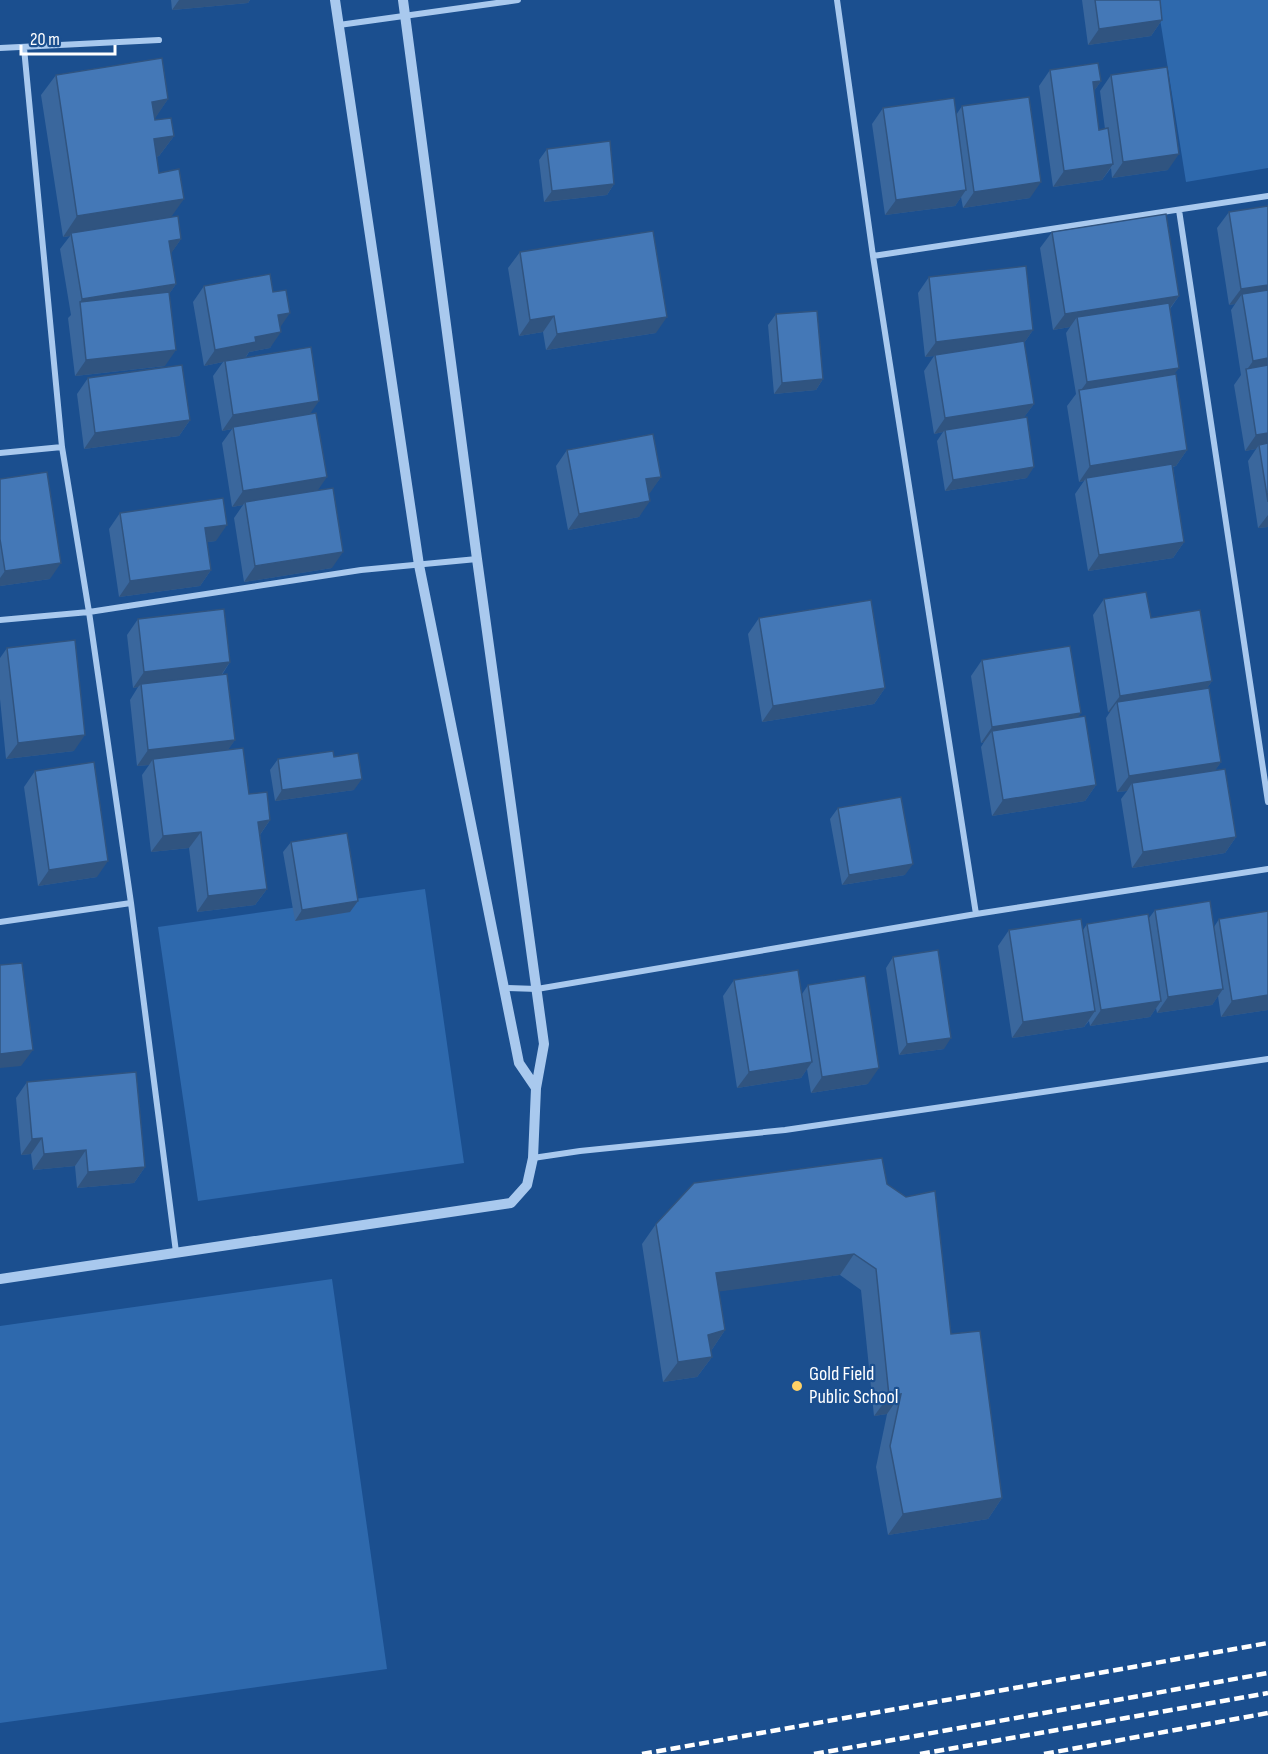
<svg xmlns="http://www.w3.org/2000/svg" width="1268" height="1754" font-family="'Sofia Sans Condensed',sans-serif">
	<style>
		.green { fill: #2e69ad }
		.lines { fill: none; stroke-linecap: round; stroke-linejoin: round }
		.minor { stroke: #a9c9ee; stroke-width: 6 }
		.tertiary { stroke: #a9c9ee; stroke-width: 10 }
		.rail { stroke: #fff; stroke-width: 4.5; stroke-dasharray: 10 4.5; stroke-linecap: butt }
		.wall { fill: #3a679d }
		.shaded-wall { fill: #305480 }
		.building { fill: #4478b7; stroke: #305480; stroke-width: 1.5 }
		.poi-dot { fill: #ffd166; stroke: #1b4f8f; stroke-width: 2 }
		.labels { text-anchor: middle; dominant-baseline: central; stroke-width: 4.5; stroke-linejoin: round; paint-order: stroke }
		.poi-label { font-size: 20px; fill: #fff; stroke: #1b4f8f; text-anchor: start }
	</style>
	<rect width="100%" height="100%" fill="#1b4f8f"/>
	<!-- green -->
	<path class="green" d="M1157 0H1268V168L1186 182Z
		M425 889 464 1163 198 1201 158 927Z
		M332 1279 387 1669 0 1723V1326Z"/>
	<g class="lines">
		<!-- minor -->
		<path class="minor" d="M837 0 873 256 976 914
			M339 25 518 0
			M0 48 159 40
			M24 48 62 447 89 612 131 903 176 1252
			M1179 210 1268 802
			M873 256 1268 196
			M0 453 62 447
			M0 620 89 612 361 570 477 559
			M0 922 131 903
			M505 988 537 989 976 914 1268 869
			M533 1158 580 1151 785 1130 1268 1059"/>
		<!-- tertiary -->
		<path class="tertiary" d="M335 0 419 565 519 1063 536 1088
			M0 1279 511 1203 527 1185 533 1158 536 1088 544 1044 477 559 403 0"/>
		<!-- rail -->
		<path class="rail" d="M642 1754 1268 1643
			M814 1754 1268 1673
			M920 1754 1268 1693
			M1044 1754 1268 1713"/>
	</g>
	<!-- wall -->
	<path class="wall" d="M171 0H250L248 3 172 10Z
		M1082 0H1160L1162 20 1151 36 1088 45Z
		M1050 70 1101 81 1094 91 1099 130 1105 129 1100 91 1111 75 1168 170 1112 178 1111 168 1102 180 1053 187 1039 86Z
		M56 75 168 99 154 119 155 120 174 136 159 156 156 157 159 173 171 217 181 239 171 253 176 284 169 294 165 366 75 376 68 318 71 315 60 249 70 236 63 237 41 95Z
		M962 106 1030 198 963 208 961 197 955 206 885 215 872 124 883 108 956 115Z
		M547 149 614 184 607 195 544 202 539 160Z
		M1268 206V527L1258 528 1248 461 1256 449 1245 451 1234 385 1241 375 1231 310 1235 304 1229 305 1217 228 1229 212Z
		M1052 232 1179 296 1170 309 1174 375 1187 450 1176 466 1173 467 1184 542 1173 558 1088 571 1075 494 1084 481 1079 482 1067 406 1076 394 1066 333 1070 327 1053 330 1040 248Z
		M520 252 656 333 546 350 543 332 519 336 508 268Z
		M929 277 1033 330 1024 343 1034 404 1024 417 1027 478 945 491 937 441 943 432 934 434 924 371 934 356 925 357 918 293Z
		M204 286 280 327 270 348 249 352 246 357 310 414 317 491 332 568 244 582 234 518 243 505 232 507 222 443 232 429 222 431 213 376 223 362 204 366 193 302Z
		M776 314 823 379 816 390 774 394 768 325Z
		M88 378 190 420 179 436 84 449 77 394Z
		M567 450 661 477 649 493 639 517 568 530 556 466Z
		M0 479 50 579 0 586Z
		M120 513 216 541 207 542 211 570 200 586 119 597 109 529Z
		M1104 599 1151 618 1212 681 1207 688 1221 762 1215 770 1236 837 1225 853 1132 868 1121 799 1127 791 1117 792 1106 718 1110 712H1108L1093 615Z
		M759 618 885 688 874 704 762 722 748 634Z
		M138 619 230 662 222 675 235 740 228 749 249 794 270 820 260 835 267 889 255 905 197 912 189 848 151 852 142 775 149 765 137 766 130 700 138 687 133 688 127 635Z
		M7 648 74 751 6 759 0 699V658Z
		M982 660 1077 717 1096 785 1085 801 992 816 981 747 984 742 981 743 971 676Z
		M334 757 354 790 275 801 270 770 278 759Z
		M35 771 97 877 38 886 24 787Z
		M838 808 905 875 842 885 830 819Z
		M291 842 358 901 350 912 295 921 283 852Z
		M1155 910 1214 927 1219 919 1268 911V1010L1221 1017 1218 996 1212 1005 1157 1013 1156 1008 1150 1017 1090 1026 1089 1021 1084 1027 1012 1038 998 946 1009 930H1083L1087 924 1149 918Z
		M893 957 944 1049 899 1055 886 968Z
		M734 980 802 994 808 985 868 1084 811 1093 807 1069 801 1078 737 1088 723 996Z
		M27 1082 145 1167 134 1183 77 1188 75 1166 33 1170 31 1154 21 1155 16 1098Z
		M887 1184 906 1197 951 1334 1002 1498 988 1519 888 1535 876 1467 887 1414 874 1416 861 1290 840 1275 719 1291 725 1330 711 1351 712 1357 697 1377 663 1382 642 1244 656 1224Z"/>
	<!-- shaded-wall -->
	<path class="shaded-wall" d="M179 0H250L248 3 172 10Z
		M1162 20 1151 36 1088 45 1099 29Z
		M1101 81 1090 97 1093 82Z
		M168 99 154 120 152 102Z
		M174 136 159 156 139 160 154 139Z
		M1179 154 1168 170 1112 178 1123 162Z
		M1113 164 1102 180 1053 187 1064 171Z
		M1041 182 1030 198 963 208 974 192Z
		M614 184 607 195 544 202 552 191Z
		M966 190 955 206 885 215 896 200Z
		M184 199 169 220 71 233 70 236 63 237 77 216Z
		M181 239 170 255 169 241Z
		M176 284 165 300 80 302 82 299Z
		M1268 285V299L1242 294 1235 304 1229 305 1241 289Z
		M1179 296 1167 312 1077 317 1070 327 1053 330 1065 314Z
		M290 313 279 329 278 315Z
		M554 316 543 332 519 336 530 320Z
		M667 317 656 333 546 350 557 334Z
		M1033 330 1022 346 935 355 934 356 925 357 936 342Z
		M281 332 270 348 249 352 245 358 225 361 223 362 204 366 215 350 255 337Z
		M176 350 165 366 75 376 86 360Z
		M1268 358V372L1246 371 1253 361Z
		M1179 368 1167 384 1079 393 1087 382Z
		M823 379 816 390 774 394 782 383Z
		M319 401 308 417 233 427 232 429 222 431 233 415Z
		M1034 404 1022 420 945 430 943 432 934 434 945 418Z
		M190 420 179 436 84 449 95 433Z
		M1268 433V447L1259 445 1256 449 1245 451 1256 435Z
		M1187 450 1176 466 1087 480 1086 478 1084 481 1079 482 1090 466Z
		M1034 467 1027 478 945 491 953 480Z
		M327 477 316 493 245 502 243 505 232 507 243 491Z
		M661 477 650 493 635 495 646 479Z
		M650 501 639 517 568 530 579 514Z
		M1268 515V527L1258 528Z
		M227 525 216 541 193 544 205 528Z
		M1184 542 1173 558 1088 571 1099 555Z
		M343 552 332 568 244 582 255 566Z
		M61 563 50 579 0 586V578L5 571Z
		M211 570 200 586 119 597 130 581Z
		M230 662 219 678 141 684 138 687 133 688 144 672Z
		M1212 681 1201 697 1117 702 1110 712H1108L1120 696Z
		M885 688 874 704 762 722 773 706Z
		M1081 713 1069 729 992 731 984 742 981 743 992 727Z
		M85 735 74 751 6 759 18 743Z
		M235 740 224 756 153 759 149 765 137 766 148 750Z
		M1221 762 1210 778 1132 783 1127 791 1117 792 1129 776Z
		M362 779 354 790 275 801 282 790Z
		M1096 785 1085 801 992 816 1003 800Z
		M270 820 259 836 258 822Z
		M201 832 189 848 151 852 163 836Z
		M1236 837 1225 853 1132 868 1143 852Z
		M108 861 97 877 38 886 49 870Z
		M913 864 905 875 842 885 849 875Z
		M267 889 255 905 197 912 208 896Z
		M358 901 350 912 295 921 302 910Z
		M1223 989 1212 1005 1157 1013 1168 997Z
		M1268 995V1010L1221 1017 1232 1001Z
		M1161 1001 1150 1017 1090 1026 1101 1010Z
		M1095 1011 1084 1027 1012 1038 1023 1022Z
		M951 1038 944 1049 899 1055 907 1044Z
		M33 1050 21 1066 0 1068V1054Z
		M812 1062 801 1078 737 1088 749 1072Z
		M879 1068 868 1084 811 1093 822 1077Z
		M42 1138 31 1154 21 1155 32 1139Z
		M86 1150 75 1166 33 1170 44 1154Z
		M145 1167 134 1183 77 1188 88 1172Z
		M854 1254 840 1275 701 1294 716 1273Z
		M725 1330 711 1351 708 1335Z
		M712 1357 697 1377 663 1382 678 1362Z
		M901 1394 887 1414 874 1416 889 1396Z
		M1002 1498 988 1519 888 1535 903 1514Z"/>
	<!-- building -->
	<path class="building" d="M1095 0H1160L1162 20 1099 29Z
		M162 58 168 99 152 102 155 120 171 118 174 136 154 139 159 173 179 169 184 199 77 216 56 75Z
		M1098 63 1101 81 1093 82 1099 130 1108 128 1113 164 1064 171 1050 70Z
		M1167 67 1179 154 1123 162 1111 75Z
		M1029 97 1041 182 974 192 962 106Z
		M954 98 966 190 896 200 883 108Z
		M610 141 614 184 552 191 547 149Z
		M1268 206V285L1241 289 1229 212Z
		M1166 214 1179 296 1065 314 1052 232Z
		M178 216 181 239 169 241 176 284 82 299 71 233Z
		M653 231 667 317 557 334 554 316 530 320 520 252Z
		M1026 266 1033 330 936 342 929 277Z
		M270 274 273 292 286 290 290 313 278 315 281 332 255 337 256 342 215 350 204 286Z
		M1268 290V358L1253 361 1242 294Z
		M169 292 176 350 86 360 80 302Z
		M1169 303 1179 368 1087 382 1077 317Z
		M817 311 823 379 782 383 776 314Z
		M1024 341 1034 404 945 418 935 355Z
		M311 347 319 401 233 415 225 361Z
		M182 365 190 420 95 433 88 378Z
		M1268 365V433L1256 435 1246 369Z
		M1176 374 1187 450 1090 466 1079 390Z
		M316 413 327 477 243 491 233 427Z
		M1027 417 1034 467 953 480 945 430Z
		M653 434 661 477 646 479 650 501 579 514 567 450Z
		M1268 443V502L1259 445Z
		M1172 464 1184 542 1099 555 1086 478Z
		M47 472 61 563 5 571 0 539V479Z
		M333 488 343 552 255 566 245 502Z
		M223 498 227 525 205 528 211 570 130 581 120 513Z
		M1146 592 1151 618 1200 610 1212 681 1120 696 1104 599Z
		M871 600 885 688 773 706 759 618Z
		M224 609 230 662 144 672 138 619Z
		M75 640 85 735 18 743 7 648Z
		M1070 646 1081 713 992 727 982 660Z
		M227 674 235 740 148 750 141 684Z
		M1209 688 1221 762 1129 776 1117 702Z
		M1085 716 1096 785 1003 800 992 731Z
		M243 748 249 794 267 792 270 820 258 822 267 889 208 896 201 832 163 836 153 759Z
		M333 751 334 757 358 753 362 779 282 790 278 759Z
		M94 762 108 861 49 870 35 771Z
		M1225 769 1236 837 1143 852 1132 783Z
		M901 797 913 864 849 875 838 808Z
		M347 833 358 901 302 910 291 842Z
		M1210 901 1223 989 1168 997 1155 910Z
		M1268 911V995L1232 1001 1219 919Z
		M1148 914 1161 1001 1101 1010 1087 924Z
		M1081 919 1095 1011 1023 1022 1009 930Z
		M938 950 951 1038 907 1044 893 957Z
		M22 963 33 1050 0 1054V965Z
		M798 970 812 1062 749 1072 734 980Z
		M865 976 879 1068 822 1077 808 985Z
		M136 1072 145 1167 88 1172 86 1150 44 1154 42 1138 32 1139 27 1082Z
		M882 1158 887 1184 906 1197 935 1191 951 1334 980 1331 1002 1498 903 1514 890 1446 901 1394 889 1396 876 1269 854 1254 716 1273 725 1330 708 1335 712 1357 678 1362 656 1224 694 1183Z"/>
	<!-- markers -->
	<circle class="poi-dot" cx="797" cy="1386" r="6"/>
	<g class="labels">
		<!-- poi labels -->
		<g class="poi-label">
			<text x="809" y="1374">Gold Field<tspan x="809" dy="23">Public School</tspan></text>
		</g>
	</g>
	<!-- scale -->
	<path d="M21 45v9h94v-9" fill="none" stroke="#ffffff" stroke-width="3"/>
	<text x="30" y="45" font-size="18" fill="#ffffff" stroke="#1b4f8f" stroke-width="4.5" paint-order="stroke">20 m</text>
</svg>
